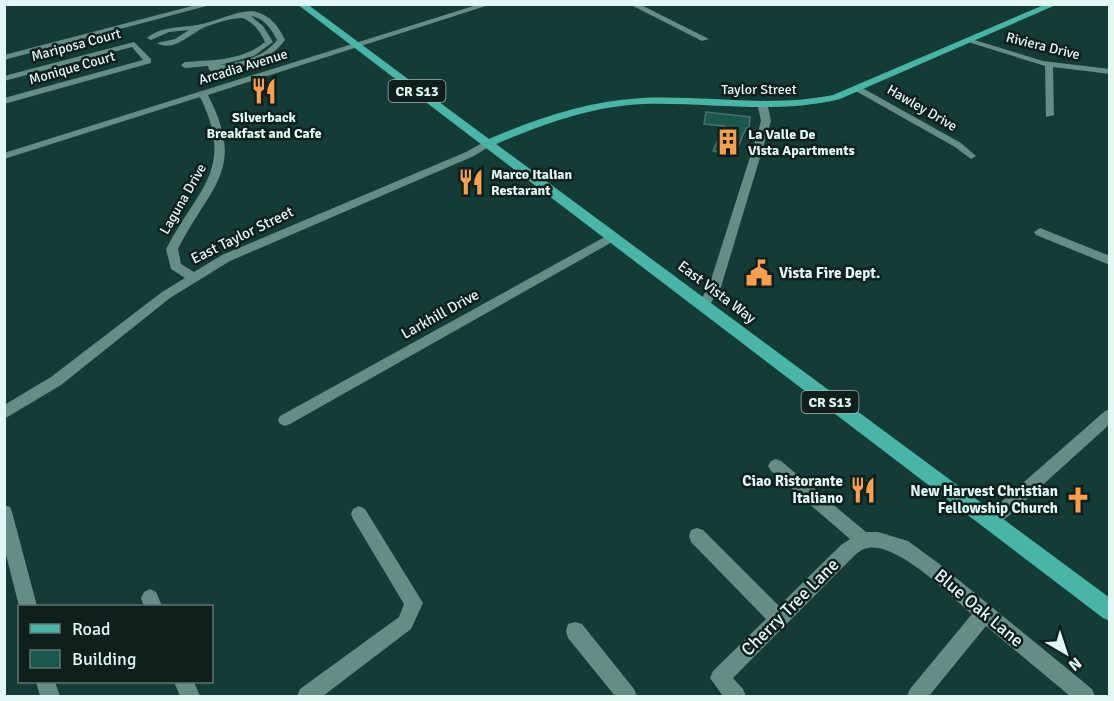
<svg xmlns="http://www.w3.org/2000/svg" width="1114" height="701" font-family="Signika,sans-serif">
	<style>
		.building { fill: #1a574e; stroke: #487069; stroke-width: 1.5 }
		.lines { fill: none; stroke-linecap: round; stroke-linejoin: round }
		.minor { fill: #648d85; fill-rule: evenodd }
		.major { fill: #48b5a6; fill-rule: evenodd }
		.labels { text-anchor: middle; dominant-baseline: central; stroke-width: 5; stroke-linejoin: round; paint-order: stroke }
		.far-street-label { font-size: 14px; fill: #e2f8f3; stroke: #0e1f1c }
		.shield { fill: #0e1f1c; stroke: #a2b7b2; stroke-width: 1.5 }
		.shield-label { font-size: 14px; font-weight: bold; fill: #e2f8f3 }
		.far-poi-label { font-size: 14px; font-weight: bold; fill: #e2f8f3; stroke: #0e1f1c; text-anchor: start }
		.street-label { font-size: 15px; fill: #e2f8f3; stroke: #0e1f1c }
		.poi-label { font-size: 15px; font-weight: bold; fill: #e2f8f3; stroke: #0e1f1c; text-anchor: end }
		.near-street-label { font-size: 18px; fill: #e2f8f3; stroke: #0e1f1c }
	</style>
	<rect width="100%" height="100%" fill="#123c35"/>
	<!-- building -->
	<path class="building" d="M706 112 750 117 749 129 746 128 734 156 713 151 724 126 704 124Z"/>
	<g class="lines">
		<!-- minor -->
		<path class="minor" d="M200 4H214L4 60V55Z
			M480 4H492L208 95C247 171 210 185 178 249L181 264 194 272 222 255 466 152 484 142H490V146L474 156 230 261 170 298 61 385 4 419V405L51 377 162 292 185 278 171 269 166 249C197 189 236 170 200 97L4 159V153Z
			M629 4H639L709 39 702 41Z
			M253 11C270 15 278 25 285 40 268 64 240 67 212 71L209 70 208 66 185 68 181 65 185 62C213 60 242 61 265 42 260 31 254 23 243 18 231 18 216 23 205 27 191 33 173 53 157 43L175 39 189 30 169 32 151 40 147 38C162 26 179 28 197 25 216 22 234 11 253 11ZM251 16C264 18 271 28 277 40 263 58 241 62 220 65L254 56 273 42 263 26Z
			M968 38 1043 61 1110 69V74L1053 67 1054 115 1046 117 1045 66 968 42Z
			M134 42 151 59V63L4 104V98L143 60 132 47 4 81V76Z
			M857 85 961 143 976 156 971 159 955 147 854 90 853 88Z
			M763 104 768 107 771 121 721 287 707 309H699L697 306 709 286 757 135 761 121 758 107Z
			M1040 228 1110 256V265L1036 235 1034 232Z
			M610 234 614 235V241L290 424 285 426 280 424 278 420 280 416Z
			M1110 409V424L996 527 990 530 984 527 982 522 984 517 1105 411Z
			M776 459 781 461 866 532H878L908 541 938 563 1092 689 1095 696H1070L986 626 929 696H907L910 689 972 614C952 597 893 537 864 549 861 550 856 554 853 557L733 678 743 689 746 696H723L710 678 713 671 766 619 691 542 689 536 691 530 697 528 703 530 779 606 841 545 850 539 771 471 768 466 771 461Z
			M4 505 10 507 12 512 37 606H19L4 547Z
			M359 506 365 509 423 603 411 629 323 696H297L300 689 399 617 404 604 353 519 351 514 353 509Z
			M150 589 156 592 162 606H144L141 598 144 592Z
			M575 622 582 624 634 689 637 696H615L568 638 566 631 568 624Z
			M36 682H55L60 696H40Z
			M174 682H194L200 696H180Z"/>
		<!-- major -->
		<path class="major" d="M297 4H307L489 139C538 118 588 101 642 98 707 95 769 108 833 95L1046 4H1058L840 99C774 115 711 102 644 104 592 106 544 124 496 144L1110 598V621L1103 618Z"/>
	</g>
	<!-- icons -->
	<defs>
		<g id="restaurant-bare" transform="scale(2.07)"><path d="M-5-6h1v4h1v-4h1v4h1v-4h1v5L-1.5 .5V6h-2V.5L-5-1ZM5-6V6H3V1.5H1.5Q1.5-4 5-6Z" fill="#fa9f4f" stroke="#0e1f1c" stroke-width="2.5" paint-order="stroke"/></g>
		<g id="building-bare" transform="scale(2.07)"><path d="M-4-6H4V6H1V3H-1V6H-4ZM-2.5-4.3h1.7v1.8h-1.7ZM.8-4.3h1.7v1.8H.8ZM-2.5-1h1.7V.8h-1.7ZM.8-1h1.7V.8H.8Z" fill="#fa9f4f" stroke="#0e1f1c" stroke-width="2.5" paint-order="stroke"/></g>
		<g id="civic-bare" transform="scale(2.07)"><path d="M-.6-6.5H3V-4.5H.6V-3L4-1V1h2V6H-6V1h2V-1L-.6-3ZM-1.2 2.5V6h2.4V2.5Z" fill="#fa9f4f" stroke="#0e1f1c" stroke-width="2.5" paint-order="stroke"/></g>
		<g id="church-bare" transform="scale(2.07)"><path d="M-1.2-6h2.4v3.5h3.3v2.4h-3.3V6h-2.4V-.1h-3.3v-2.4h3.3Z" fill="#fa9f4f" stroke="#0e1f1c" stroke-width="2.5" paint-order="stroke"/></g>
	</defs>
	<g fill-rule="evenodd">
		<use href="#restaurant-bare" x="264" y="91"/>
		<use href="#building-bare" x="728" y="142"/>
		<use href="#restaurant-bare" x="471" y="182"/>
		<use href="#civic-bare" x="759" y="273"/>
		<use href="#restaurant-bare" x="863" y="490"/>
		<use href="#church-bare" x="1078" y="500"/>
	</g>
	<g class="labels">
		<!-- far-street labels -->
		<g class="far-street-label">
			<text transform="translate(76 45) rotate(-15)">Mariposa Court</text>
			<text transform="translate(1043 46) rotate(14)">Riviera Drive</text>
			<text transform="translate(243 67) rotate(-17)">Arcadia Avenue</text>
			<text transform="translate(72 68) rotate(-16)">Monique Court</text>
			<text x="759" y="89">Taylor Street</text>
			<text transform="translate(922 108) rotate(30)">Hawley Drive</text>
			<text transform="translate(183 199) rotate(-60)">Laguna Drive</text>
		</g>
		<!-- shield labels -->
		<g class="shield">
			<rect x="388.5" y="80" width="57" height="22" rx="4.5"/>
			<rect x="801.5" y="391" width="57" height="22" rx="4.5"/>
		</g>
		<g class="shield-label">
			<text x="417" y="91">CR S13</text>
			<text x="830" y="402">CR S13</text>
		</g>
		<!-- far-poi labels -->
		<g class="far-poi-label">
			<text x="264" y="117" text-anchor="middle">Silverback<tspan x="264" dy="16">Breakfast and Cafe</tspan></text>
			<text x="748" y="134">La Valle De<tspan x="748" dy="16">Vista Apartments</tspan></text>
			<text x="491" y="174">Marco Italian<tspan x="491" dy="16">Restarant</tspan></text>
		</g>
		<!-- street labels -->
		<g class="street-label">
			<text transform="translate(242 235) rotate(-26)">East Taylor Street</text>
			<text transform="translate(717 292) rotate(37)">East Vista Way</text>
			<text transform="translate(440 314) rotate(-29)">Larkhill Drive</text>
		</g>
		<!-- poi labels -->
		<g class="poi-label">
			<text x="779" y="273" text-anchor="start">Vista Fire Dept.</text>
			<text x="843" y="481">Ciao Ristorante<tspan x="843" dy="17">Italiano</tspan></text>
			<text x="1058" y="491">New Harvest Christian<tspan x="1058" dy="17">Fellowship Church</tspan></text>
		</g>
		<!-- near-street labels -->
		<g class="near-street-label">
			<text transform="translate(790 607) rotate(-45)">Cherry Tree Lane</text>
			<text transform="translate(979 608) rotate(40)">Blue Oak Lane</text>
		</g>
	</g>
	<!-- border -->
	<rect width="1114" height="701" fill="none" stroke="#e2f8f3" stroke-width="12"/>
	<!-- legend -->
	<rect x="18" y="605" width="195" height="78" fill="#0e1f1c" stroke="#637672" stroke-width="1.5"/>
	<rect x="30" y="624" width="30" height="9" fill="#48b5a6" stroke="#637672" stroke-width="1.5"/>
	<text x="72" y="635" font-size="18" fill="#e2f8f3">Road</text>
	<rect x="30" y="650" width="30" height="18" fill="#1a574e" stroke="#637672" stroke-width="1.5"/>
	<text x="72" y="665" font-size="18" fill="#e2f8f3">Building</text>
	<!-- north arrow -->
	<g transform="translate(1066 653) rotate(141)" stroke="#0e1f1c" stroke-width="4.5" paint-order="stroke">
	<path d="M0-4.5L10 22L0 15L-10 22Z" fill="#e2f8f3"/>
	<text y="-9" font-size="16" font-weight="bold" text-anchor="middle" fill="#e2f8f3">N</text>
	</g>
</svg>
